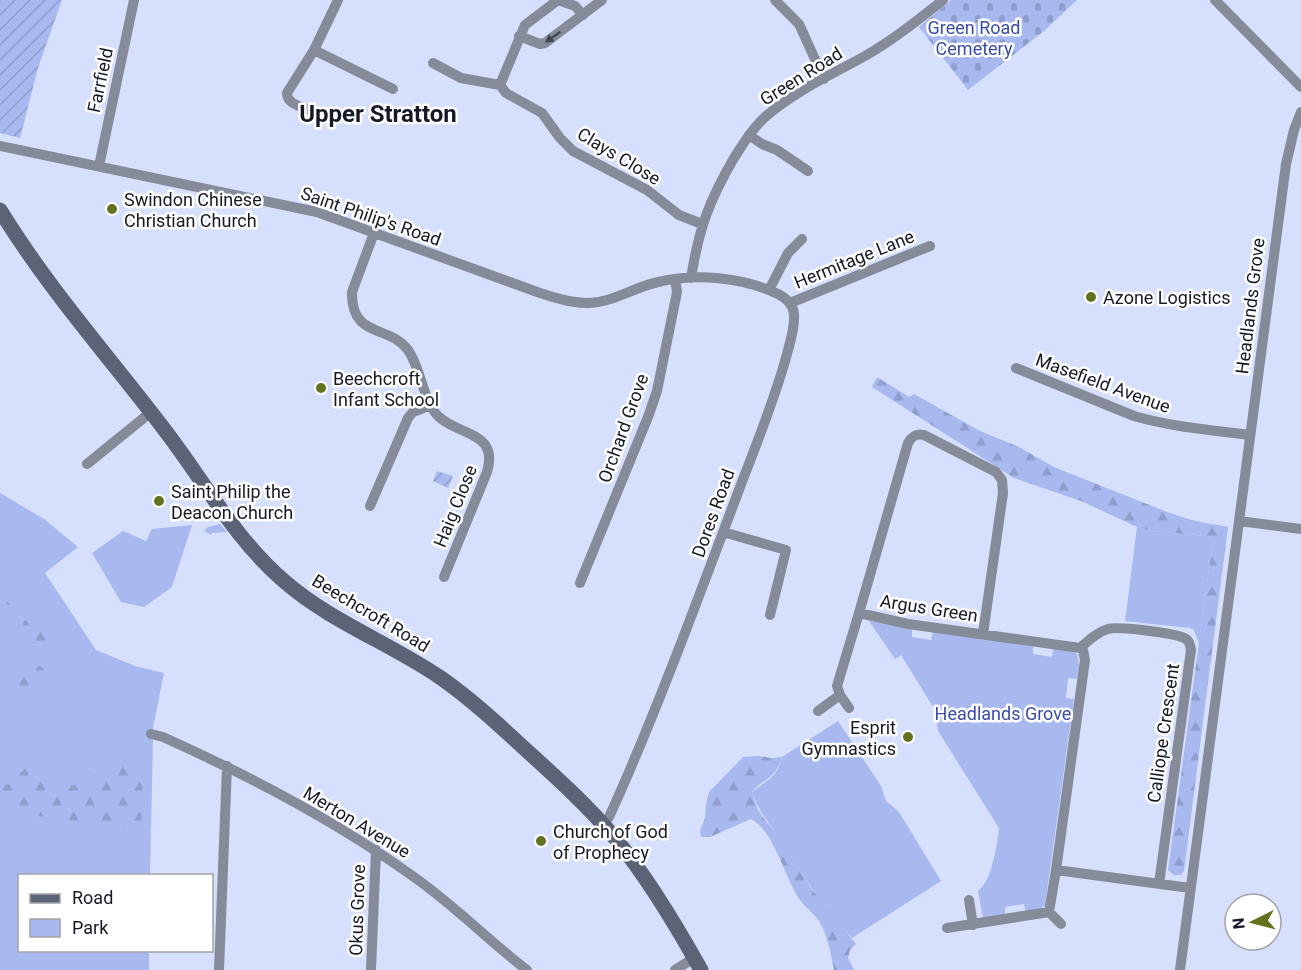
<svg xmlns="http://www.w3.org/2000/svg" width="1301" height="970" font-family="Roboto,sans-serif">
	<style>
		.green { fill: #a8b9f0 }
		.forest { fill: url(#forest-firs) }
		.cemetery { fill: url(#cemetery-stones) }
		.garden { fill: url(#garden-furrows) }
		.lines { fill: none; stroke-linecap: round; stroke-linejoin: round }
		.minor { stroke: #868b9a; stroke-width: 10 }
		.secondary { stroke: #5d6377; stroke-width: 15 }
		.oneway { fill: #434754 }
		.poi-dot { fill: #63721e; stroke: #fff; stroke-width: 2 }
		.labels { text-anchor: middle; dominant-baseline: central; stroke-width: 5; stroke-linejoin: round; paint-order: stroke }
		.park-label { font-size: 18px; fill: #3c4da9; stroke: #fff }
		.street-label { font-size: 18px; fill: #161a26; stroke: #fff }
		.poi-label { font-size: 18px; fill: #161a26; stroke: #fff; text-anchor: start }
		.district-label { font-size: 24px; font-weight: bold; fill: #161a26; stroke: #fff }
	</style>
	<defs>
		<pattern id="forest-firs" width="22" height="20" patternUnits="userSpaceOnUse" patternTransform="scale(1.5)"><rect width="22" height="20" fill="#a8b9f0"/><path d="M5 1l3.5 6h-7zM16 11l3.5 6h-7z" fill="#909ece"/></pattern>
		<pattern id="cemetery-stones" width="16" height="16" patternUnits="userSpaceOnUse" patternTransform="scale(1.5)"><rect width="16" height="16" fill="#a8b9f0"/><path d="M2 7V4a2 2 0 0 1 4 0v3zM10 15v-3a2 2 0 0 1 4 0v3z" fill="#909ece"/></pattern>
		<pattern id="garden-furrows" width="10" height="10" patternUnits="userSpaceOnUse" patternTransform="scale(1.5)"><rect width="10" height="10" fill="#a8b9f0"/><path d="M-1 1l2-2M0 10L10 0M9 11l2-2" fill="none" stroke="#909ece"/></pattern>
	</defs>
	<rect width="100%" height="100%" fill="#d6dffb"/>
	<!-- green -->
	<path class="green" d="M0 493 44 519 78 547 45 573 96 650 135 666 164 673 151 738 153 740 150 875 20 876V950L149 951V970H0Z
		M220 524 227 532 212 533 211 535 204 531 208 527Z
		M192 525 172 587 144 607 121 602 92 553 123 531 146 541 152 529Z
		M1137 527 1151 531 1207 536 1213 539 1199 643 1194 630 1190 628 1125 621Z
		M869 621 912 629V637L931 640 933 632 1033 646V654L1052 657 1053 649 1073 651 1077 654 1079 665 1077 679 1068 678 1066 698 1074 699 1045 905 1042 908 1026 912 1024 904 1005 907V915L983 918 978 891C992 881 997 845 999 828L938 731 935 710 901 655 895 659Z
		M838 721 881 786 886 801 899 812 941 881 852 938C824 909 802 874 780 840 769 822 759 813 752 792L772 777 778 769 782 757Z"/>
	<!-- forest -->
	<path class="forest" d="M877 377 909 397 914 394 980 431 1019 447 1054 467 1167 512 1191 520 1228 527 1184 871 1181 875H1174L1168 870 1213 539 1207 536 1151 531 1137 527 1081 501 1014 478 872 387Z
		M2 581 15 586 19 596 20 605 12 606 0 602V582Z
		M31 618H43C54 635 47 644 38 659L31 657 27 648 28 644 21 634 24 621Z
		M35 664 43 668 45 677 44 689C28 703 14 699 0 685V676C13 675 22 667 35 664Z
		M758 756 771 758 782 757C774 781 766 776 752 792L757 808 765 820 776 833 811 888 856 944 850 950 848 958 854 970H834C831 954 828 936 819 921 813 912 803 906 798 897 784 875 773 830 751 819L710 837H701L700 830 705 818 706 804 709 792 743 757Z
		M129 760 138 762 143 766 141 830 0 811V788L13 781 29 764C43 769 54 780 68 784 83 789 94 773 106 766 113 762 121 761 129 760Z"/>
	<!-- cemetery -->
	<path class="cemetery" d="M951 0H1077L1044 31 968 90 919 27Z"/>
	<!-- garden -->
	<path class="garden" d="M0 0H62L38 68 20 138 0 133Z
		M437 471 453 476 448 488 433 481Z"/>
	<g class="lines">
		<!-- minor -->
		<path class="minor" d="M775 0 799 24 824 79
			M1215 0 1301 87
			M519 36 540 44 545 43 602 0
			M314 50 393 89
			M433 63 461 78 500 85
			M500 85 506 93 542 113 560 138 573 151 647 190 679 215 702 224
			M500 85 525 25 558 0 575 6 583 15
			M309 110C300 106 287 104 287 93L314 50 338 0
			M749 135 762 144 777 150 808 171
			M0 146 317 212 540 293C561 300 585 307 607 300 624 295 640 286 658 282 696 273 742 277 778 294 788 299 795 307 794 319 794 330 790 343 787 354 776 395 760 435 745 474 704 582 665 690 619 795L609 817 603 824
			M99 166 134 0
			M374 233 352 292C351 339 389 324 408 350 422 370 422 400 439 417 460 436 499 432 487 472L444 577
			M691 278C699 228 709 201 734 158 743 144 751 130 764 118 793 92 831 75 865 56 893 40 918 20 943 0
			M769 290 788 253 802 239
			M790 303 930 246
			M1016 368 1134 416C1172 427 1211 430 1250 435
			M87 464 151 412
			M370 506 408 418 413 412 431 405
			M1239 521 1301 529
			M723 532 786 550 770 615
			M580 583 648 417 657 391 677 292 675 279
			M859 613 908 443C912 436 916 433 924 435L996 472 1002 480 1003 493 983 634
			M1080 648C1088 641 1097 632 1108 629 1117 626 1175 633 1184 638 1189 640 1190 644 1191 650L1159 884
			M840 695 849 708
			M818 711 840 695 837 686 859 613 908 624 1080 648
			M151 734 163 737C250 776 336 821 414 877 454 905 488 940 527 970
			M1056 870 1085 660 1083 650 1080 648
			M969 900 973 925
			M1049 912 1061 924
			M947 928 1049 912 1056 870 1190 888
			M219 970 227 766
			M371 970 376 850
			M675 970 694 958
			M1180 970 1286 164 1294 130 1301 112"/>
		<!-- secondary -->
		<path class="secondary" d="M0 210C49 290 111 359 167 433 205 483 236 540 284 581 331 622 390 643 441 678 471 699 498 724 525 749 556 777 588 806 615 838 648 878 676 925 701 970"/>
	</g>
	<!-- one-way arrows -->
	<defs><path id="oneway-solid" d="M-6-.8H1V-3.2L6.5 0L1 3.2V.8H-6Z" transform="scale(1.5)"/></defs>
	<use class="oneway" href="#oneway-solid" transform="translate(553 37) rotate(145)"/>
	<!-- markers -->
	<g class="poi-dot">
		<circle cx="112" cy="209" r="6"/>
		<circle cx="1091" cy="297" r="6"/>
		<circle cx="321" cy="388" r="6"/>
		<circle cx="159" cy="501" r="6"/>
		<circle cx="908" cy="737" r="6"/>
		<circle cx="541" cy="841" r="6"/>
	</g>
	<g class="labels">
		<!-- park labels -->
		<g class="park-label">
			<text x="974" y="27">Green Road<tspan x="974" dy="21">Cemetery</tspan></text>
			<text x="1003" y="713">Headlands Grove</text>
		</g>
		<!-- street labels -->
		<g class="street-label">
			<text transform="translate(801 76) rotate(-32)">Green Road</text>
			<text transform="translate(100 80) rotate(-78)">Farrfield</text>
			<text transform="translate(619 156) rotate(31)">Clays Close</text>
			<text transform="translate(371 216) rotate(19)">Saint Philip's Road</text>
			<text transform="translate(854 259) rotate(-22)">Hermitage Lane</text>
			<text transform="translate(1250 306) rotate(-83)">Headlands Grove</text>
			<text transform="translate(1103 383) rotate(20)">Masefield Avenue</text>
			<text transform="translate(623 428) rotate(-70)">Orchard Grove</text>
			<text transform="translate(455 506) rotate(-68)">Haig Close</text>
			<text transform="translate(713 513) rotate(-70)">Dores Road</text>
			<text transform="translate(929 608) rotate(9)">Argus Green</text>
			<text transform="translate(371 613) rotate(31)">Beechcroft Road</text>
			<text transform="translate(1163 733) rotate(-82)">Calliope Crescent</text>
			<text transform="translate(357 822) rotate(31)">Merton Avenue</text>
			<text transform="translate(357 910) rotate(-88)">Okus Grove</text>
		</g>
		<!-- poi labels -->
		<g class="poi-label">
			<text x="124" y="199">Swindon Chinese<tspan x="124" dy="21">Christian Church</tspan></text>
			<text x="1103" y="297">Azone Logistics</text>
			<text x="333" y="378">Beechcroft<tspan x="333" dy="21">Infant School</tspan></text>
			<text x="171" y="491">Saint Philip the<tspan x="171" dy="21">Deacon Church</tspan></text>
			<text x="896" y="727" text-anchor="end">Esprit<tspan x="896" dy="21">Gymnastics</tspan></text>
			<text x="553" y="831">Church of God<tspan x="553" dy="21">of Prophecy</tspan></text>
		</g>
		<!-- district labels -->
		<g class="district-label">
			<text x="378" y="114">Upper Stratton</text>
		</g>
	</g>
	<!-- legend -->
	<rect x="18" y="874" width="195" height="78" fill="#ffffff" stroke="#a2a3a8" stroke-width="1.5"/>
	<rect x="30" y="894" width="30" height="9" fill="#5d6377" stroke="#a2a3a8" stroke-width="1.5"/>
	<text x="72" y="904" font-size="18" fill="#161a26">Road</text>
	<rect x="30" y="919" width="30" height="18" fill="#a8b9f0" stroke="#a2a3a8" stroke-width="1.5"/>
	<text x="72" y="934" font-size="18" fill="#161a26">Park</text>
	<!-- north arrow -->
	<g transform="translate(1253 922) rotate(264)"><circle r="28" fill="#ffffff" stroke="#a2a3a8" stroke-width="1.5"/>
	<path d="M0-4.5L10 22L0 15L-10 22Z" fill="#63721e"/>
	<text y="-9" font-size="16" font-weight="bold" text-anchor="middle" fill="#161a26">N</text>
	</g>
</svg>
